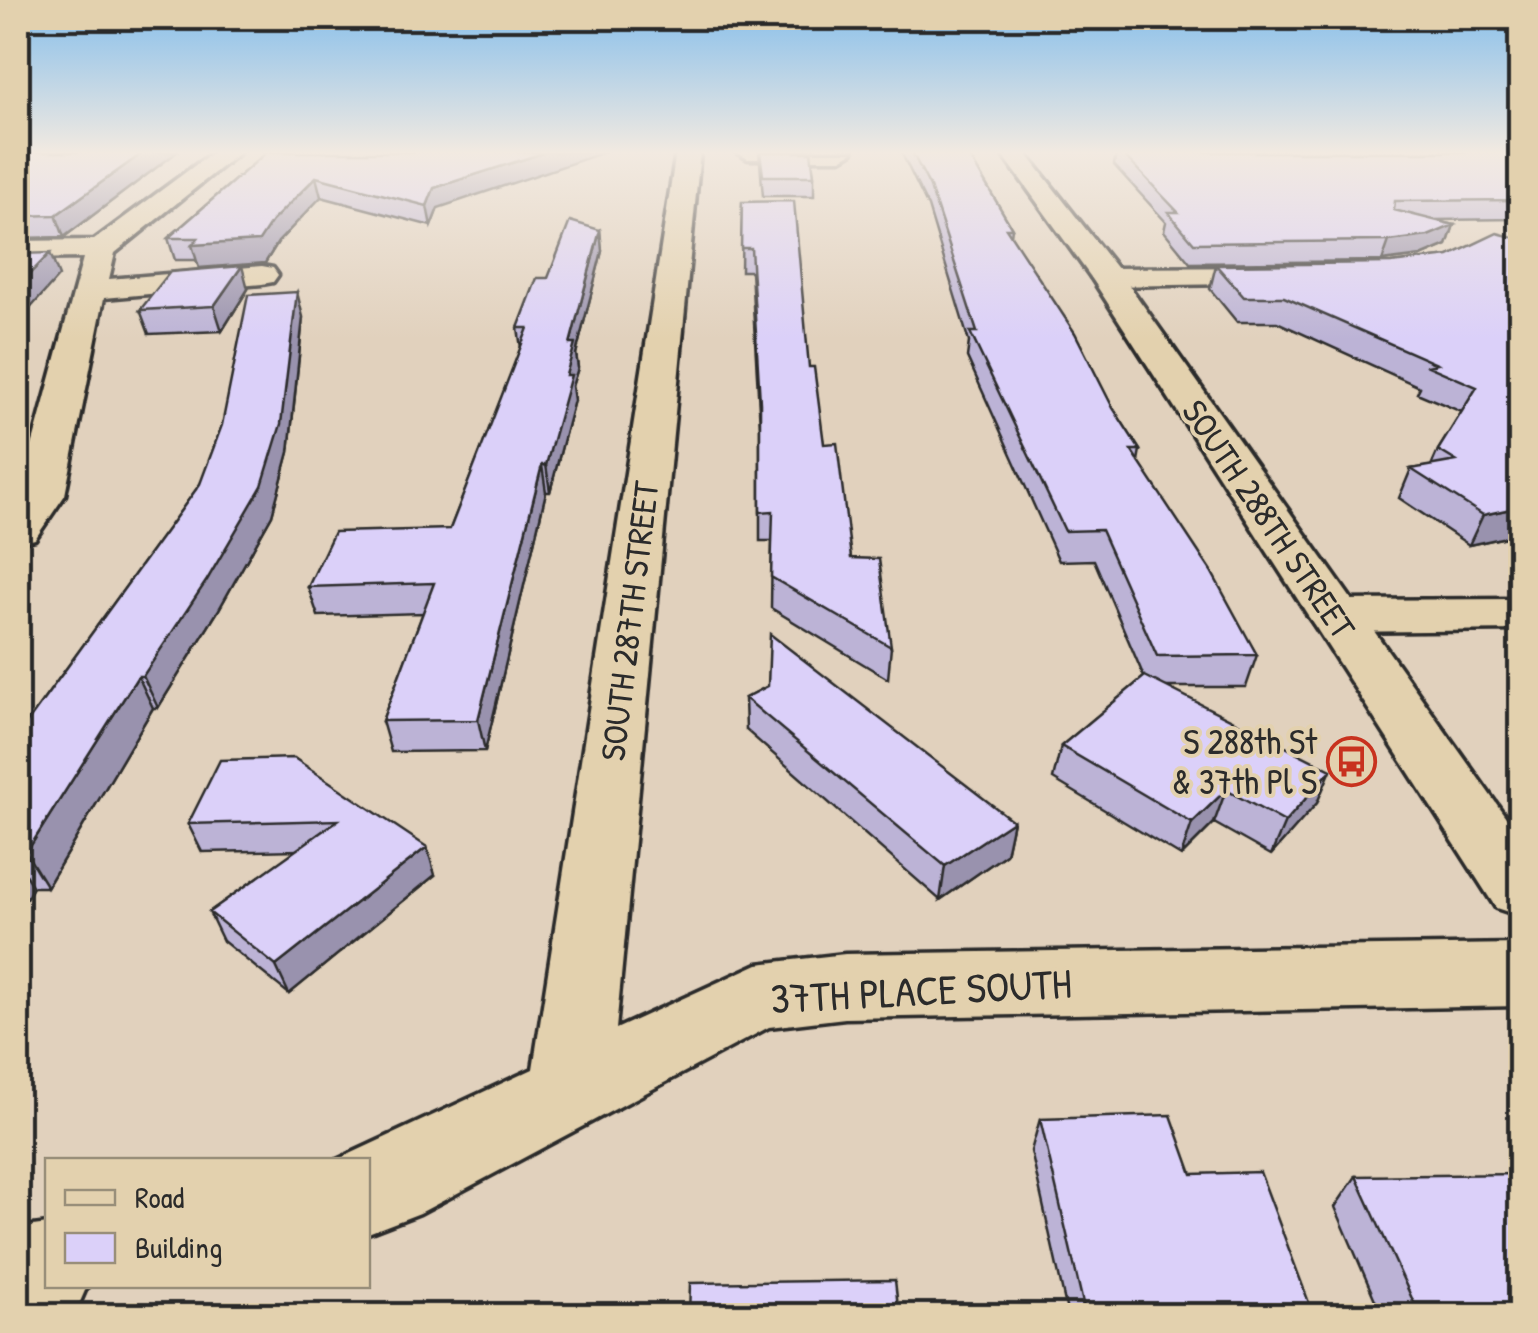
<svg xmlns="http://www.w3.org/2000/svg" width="1538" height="1333" viewBox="0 0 1538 1333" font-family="'Patrick Hand',sans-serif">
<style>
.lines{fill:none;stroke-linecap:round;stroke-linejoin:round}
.minor-casing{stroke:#2b2b2b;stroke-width:7}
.major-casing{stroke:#2b2b2b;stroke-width:7}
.minor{fill:#e3d1ae;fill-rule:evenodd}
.major{fill:#e3d1ae;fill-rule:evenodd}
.wall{fill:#bcb3d6;stroke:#2b2b2b;stroke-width:2.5}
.shaded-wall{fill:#9992ae;stroke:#2b2b2b;stroke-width:2.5}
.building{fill:#dbd0f9;stroke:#2b2b2b;stroke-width:2.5}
.labels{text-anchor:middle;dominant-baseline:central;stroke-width:8;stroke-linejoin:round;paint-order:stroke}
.street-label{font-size:35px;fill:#2b2b2b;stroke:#e3d1ae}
.poi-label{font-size:35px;fill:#2b2b2b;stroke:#e3d1ae;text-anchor:end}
.near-street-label{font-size:42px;fill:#2b2b2b;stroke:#e3d1ae}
</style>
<rect width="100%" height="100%" fill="#e1d1bd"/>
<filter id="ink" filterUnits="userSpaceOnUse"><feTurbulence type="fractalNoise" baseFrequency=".01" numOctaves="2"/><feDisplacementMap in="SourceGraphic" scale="20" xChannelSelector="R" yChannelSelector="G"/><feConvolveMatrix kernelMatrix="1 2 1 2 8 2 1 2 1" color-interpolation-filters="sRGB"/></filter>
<g filter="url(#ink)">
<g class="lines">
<defs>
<path id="minor" d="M 213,152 L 240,152 L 115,253 L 109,279 L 262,266 L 273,268 L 278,275 L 273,282 L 262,284 L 104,298 L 65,495 L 35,539 L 18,543 L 18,498 L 83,258 L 18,259 L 18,241 L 94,240 Z
M 676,152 L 700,152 L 616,1029 L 758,964 L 845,954 L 1520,944 L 1520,1006 L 845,1018 L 769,1027 L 420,1213 L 368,1233 L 368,1160 L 337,1160 L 533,1069 Z
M 736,152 L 853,152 L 841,159 L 748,159 Z
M 1289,267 L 1300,269 L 1305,276 L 1300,283 L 1107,286 L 1096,284 L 1091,277 L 1096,270 L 1107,268 Z
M 1334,600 L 1520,599 L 1520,630 L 1334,632 L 1316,627 L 1308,616 L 1316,605 Z
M 48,1224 L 48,1286 L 87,1286 L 80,1302 L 48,1316 L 18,1316 L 18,1228 Z"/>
<path id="major" d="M 1001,152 L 1025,152 L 1118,270 L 1520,837 L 1520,916 L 1496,908 L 1093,280 Z"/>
</defs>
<use href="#minor" class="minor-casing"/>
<use href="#major" class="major-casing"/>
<use href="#minor" class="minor"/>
<use href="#major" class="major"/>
</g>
<path class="wall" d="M 18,152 L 177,152 L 64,237 L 18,238 Z
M 267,152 L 438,208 L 431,226 L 321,197 L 278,242 L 265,263 L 199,268 L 196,260 L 175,260 L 168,238 Z
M 759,152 L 811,152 L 814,176 L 814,196 L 763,196 Z
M 901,152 L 967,152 L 1012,228 L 1011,236 L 1113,408 L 1140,450 L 1138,461 L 1257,655 L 1246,687 L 1167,687 L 1317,803 L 1271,855 L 1214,823 L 1181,856 L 1053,779 L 1061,746 L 1144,677 L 1094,560 L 1059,561 L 967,357 L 969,342 L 928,207 Z
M 1116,152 L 1520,152 L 1520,219 L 1432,220 L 1454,225 L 1447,245 L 1421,256 L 1382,261 L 1190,263 L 1164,231 L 1166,222 L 1114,165 Z
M 742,202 L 809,367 L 824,444 L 851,558 L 891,647 L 888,679 L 771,608 L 772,541 L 760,541 L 760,427 L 751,271 L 741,271 Z
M 600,230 L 602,251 L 576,354 L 578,368 L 572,386 L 574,400 L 550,492 L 546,492 L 485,751 L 391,752 L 382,721 L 423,613 L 318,616 L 308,587 L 450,529 L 521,348 L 518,328 L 548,278 Z
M 1449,256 L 1520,534 L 1469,545 L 1399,498 L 1411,469 L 1431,466 L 1438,450 L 1462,412 L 1417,393 L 1420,387 L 1277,322 L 1237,322 L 1210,289 L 1216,265 L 1391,263 Z
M 248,289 L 222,331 L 149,334 L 140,310 Z
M 303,317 L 289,452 L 272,515 L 218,611 L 158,708 L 153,708 L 47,887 L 33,887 L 18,913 L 18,735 L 200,484 Z
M 768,686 L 1013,821 L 1006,854 L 940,900 L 746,730 L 745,698 Z
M 294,758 L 435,875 L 289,994 L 223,941 L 209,912 L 297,850 L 202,852 L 188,824 Z
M 1040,1119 L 1192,1174 L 1314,1316 L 1068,1316 L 1031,1151 Z
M 1356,1176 L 1520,1316 L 1382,1316 L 1335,1207 Z"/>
<path class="shaded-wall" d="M 144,152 L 177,152 L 64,237 L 56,215 Z
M 546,152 L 605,152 L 438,208 L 431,226 L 427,206 L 434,188 Z
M 316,177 L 321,197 L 278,242 L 265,263 L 199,268 L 192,245 L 272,221 Z
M 1454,225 L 1447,245 L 1421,256 L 1382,261 L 1389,241 Z
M 600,230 L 602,251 L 576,354 L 578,368 L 572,386 L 574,400 L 550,492 L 546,465 L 566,375 L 570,344 Z
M 20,240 L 29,263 L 18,272 L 18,242 Z
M 50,253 L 59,276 L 18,322 L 18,286 Z
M 242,266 L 248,289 L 222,331 L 214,306 Z
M 297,292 L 303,317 L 289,452 L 272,515 L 218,611 L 158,708 L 143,676 Z
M 542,465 L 546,492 L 485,751 L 478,720 Z
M 1520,507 L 1520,534 L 1469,545 L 1483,515 Z
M 138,676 L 153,708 L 47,887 L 26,853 Z
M 1331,770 L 1317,803 L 1271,855 L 1285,822 Z
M 1226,790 L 1214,823 L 1181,856 L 1192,823 Z
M 1013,821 L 1006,854 L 940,900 L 945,866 Z
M 427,847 L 435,875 L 289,994 L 276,966 Z
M 18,863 L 33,887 L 18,913 Z"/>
<path class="building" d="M 18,152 L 144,152 L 56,215 L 18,216 Z
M 267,152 L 546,152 L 434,188 L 427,206 L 316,177 L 272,221 L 259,241 L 192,245 L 198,238 L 168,238 Z
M 760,152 L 811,152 L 814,176 L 763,176 Z
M 912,152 L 967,152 L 1012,228 L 1006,228 L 1075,333 L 1113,408 L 1140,450 L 1131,450 L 1211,571 L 1257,655 L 1157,656 L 1101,530 L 1065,531 L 970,332 L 977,332 L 930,187 Z
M 1121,152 L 1520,152 L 1520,200 L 1395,201 L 1394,210 L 1454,225 L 1428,236 L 1389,241 L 1194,243 L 1168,212 L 1178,212 Z
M 794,201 L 809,367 L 814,367 L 824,444 L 837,443 L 851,558 L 879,559 L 891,647 L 771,577 L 773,511 L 760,512 L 760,403 L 751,248 L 741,248 L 742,202 Z
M 570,221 L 600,230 L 570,344 L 575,344 L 566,375 L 571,375 L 546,465 L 542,465 L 478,720 L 382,721 L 434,583 L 308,587 L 334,532 L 450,529 L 528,328 L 518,328 L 537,278 L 548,278 Z
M 1497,233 L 1520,239 L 1520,507 L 1483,515 L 1411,469 L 1456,461 L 1438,450 L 1477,387 L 1428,366 L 1437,364 L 1284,297 L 1244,297 L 1216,265 L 1391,263 L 1449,256 Z
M 50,253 L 18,286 L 18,254 Z
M 242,266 L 214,306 L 140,310 L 170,272 Z
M 297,292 L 281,424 L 262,486 L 207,580 L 143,676 L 138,676 L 26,853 L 18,853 L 18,735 L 200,484 L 222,425 L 248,295 Z
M 770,634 L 1013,821 L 945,866 L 745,698 L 768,686 Z
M 1145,676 L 1331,770 L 1285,822 L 1226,790 L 1192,823 L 1061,746 Z
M 294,758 L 427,847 L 276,966 L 209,912 L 338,820 L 188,824 L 220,760 Z
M 1171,1115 L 1192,1174 L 1260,1172 L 1314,1316 L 1238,1316 L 1236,1311 L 1086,1316 L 1040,1119 Z
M 1520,1174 L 1520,1316 L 1420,1316 L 1356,1176 Z
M 895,1280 L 899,1316 L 689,1316 L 690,1283 Z"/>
</g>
<linearGradient id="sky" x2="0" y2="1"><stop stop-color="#85beeb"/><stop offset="0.45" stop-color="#f2eae1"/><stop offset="1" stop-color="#f2eae1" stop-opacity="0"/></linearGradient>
<rect width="1538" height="339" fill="url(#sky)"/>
<defs>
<symbol id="bus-ring" viewBox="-11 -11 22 22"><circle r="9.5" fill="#e3d1ae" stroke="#c8321e" stroke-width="1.5"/><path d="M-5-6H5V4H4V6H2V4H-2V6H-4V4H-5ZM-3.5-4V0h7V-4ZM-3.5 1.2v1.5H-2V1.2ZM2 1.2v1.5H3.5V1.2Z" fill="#c8321e"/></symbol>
</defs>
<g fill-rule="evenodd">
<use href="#bus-ring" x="1324" y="734" width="55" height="55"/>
</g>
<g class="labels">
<g class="street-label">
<text transform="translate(1269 519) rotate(56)">SOUTH 288TH STREET</text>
<text transform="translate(629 621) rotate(-83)">SOUTH 287TH STREET</text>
</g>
<g class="poi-label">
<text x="1317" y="741">S 288th St<tspan x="1317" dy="40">&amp; 37th Pl S</tspan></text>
</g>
<g class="near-street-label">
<text transform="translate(921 990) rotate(-3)">37TH PLACE SOUTH</text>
</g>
</g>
<rect width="1538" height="1333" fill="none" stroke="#e3d1ae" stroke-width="60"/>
<rect x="30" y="30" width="1478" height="1273" fill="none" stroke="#2b2b2b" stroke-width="4" filter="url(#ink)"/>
<rect x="45" y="1158" width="325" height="130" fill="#e3d1ae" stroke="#998f7a" stroke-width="2.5"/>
<rect x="65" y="1190" width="50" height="15" fill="#e3d1ae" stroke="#998f7a" stroke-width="2.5"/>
<text x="135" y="1208" font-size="30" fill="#2b2b2b">Road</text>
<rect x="65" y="1233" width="50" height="30" fill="#dbd0f9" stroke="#998f7a" stroke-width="2.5"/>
<text x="135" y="1258" font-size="30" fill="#2b2b2b">Building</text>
</svg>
